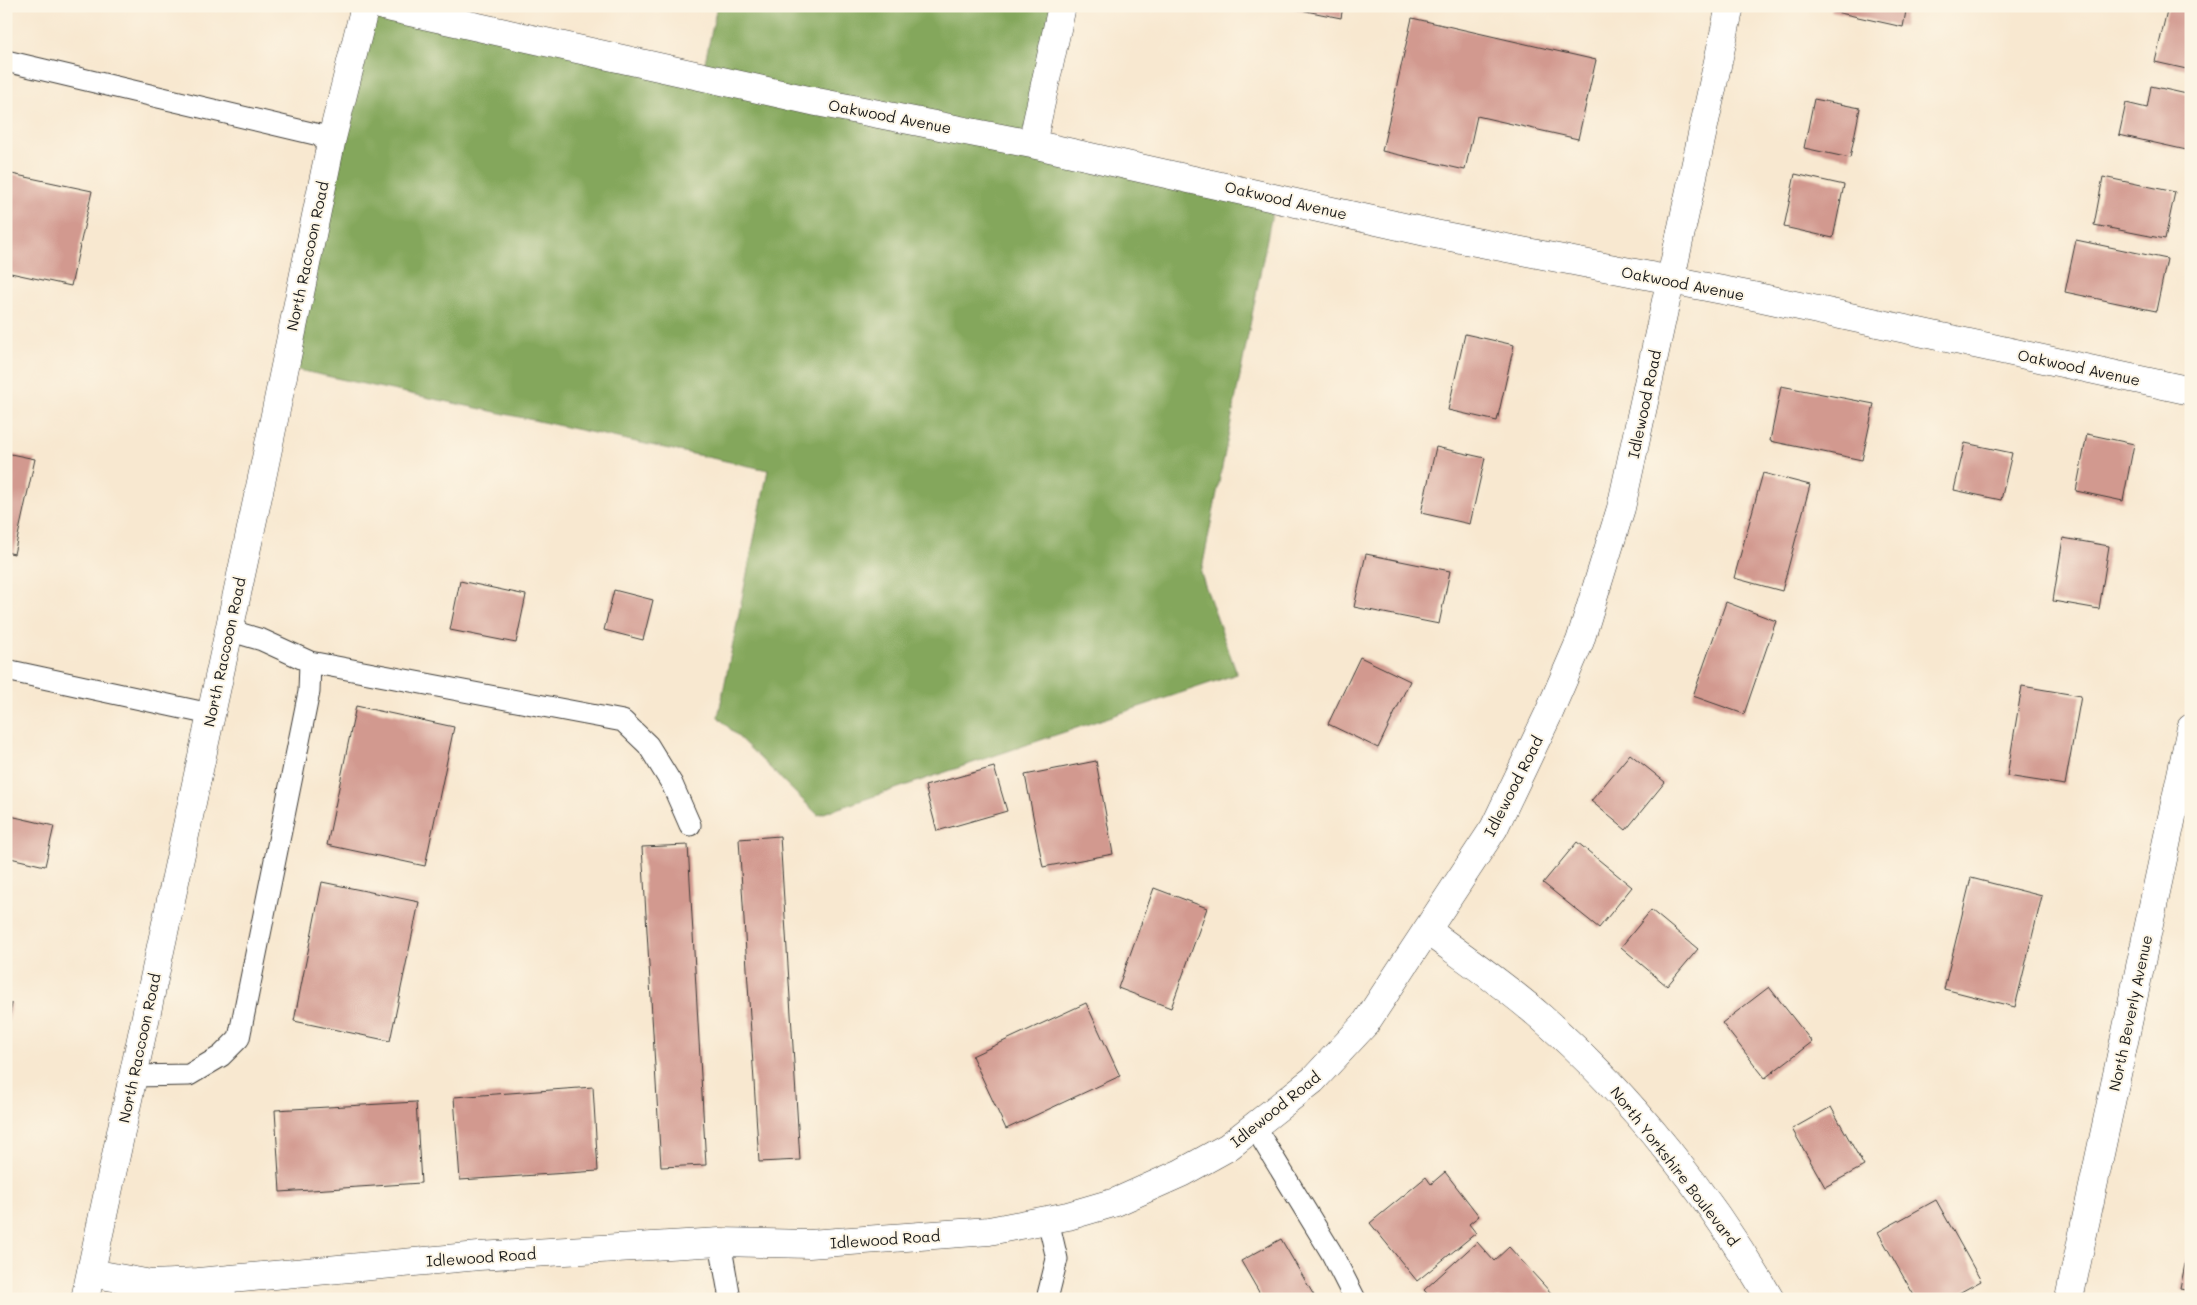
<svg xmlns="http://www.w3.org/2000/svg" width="2197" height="1305" viewBox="0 0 2197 1305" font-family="Mali,sans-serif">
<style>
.forest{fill:#84a75c;stroke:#50623c}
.building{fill:#d2998f}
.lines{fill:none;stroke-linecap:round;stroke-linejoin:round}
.service-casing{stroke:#3d3b37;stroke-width:23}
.minor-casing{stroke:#3d3b37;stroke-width:29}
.tertiary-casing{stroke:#3d3b37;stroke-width:29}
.service{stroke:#fff;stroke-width:21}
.minor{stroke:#fff;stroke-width:28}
.tertiary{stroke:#fff;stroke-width:28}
.labels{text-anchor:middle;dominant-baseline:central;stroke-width:4;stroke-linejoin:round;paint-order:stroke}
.street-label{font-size:15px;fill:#1c1c1c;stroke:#fcf5e5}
</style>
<rect width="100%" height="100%" fill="#fcf5e5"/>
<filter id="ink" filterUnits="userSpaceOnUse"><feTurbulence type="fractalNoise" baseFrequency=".02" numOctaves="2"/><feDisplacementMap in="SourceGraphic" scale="10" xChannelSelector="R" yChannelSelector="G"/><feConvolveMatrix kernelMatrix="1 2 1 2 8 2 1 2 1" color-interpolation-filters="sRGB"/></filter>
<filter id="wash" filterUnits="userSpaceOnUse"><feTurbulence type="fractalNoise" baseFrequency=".0096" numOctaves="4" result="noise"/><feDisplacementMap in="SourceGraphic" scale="20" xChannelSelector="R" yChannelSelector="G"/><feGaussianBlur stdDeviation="1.12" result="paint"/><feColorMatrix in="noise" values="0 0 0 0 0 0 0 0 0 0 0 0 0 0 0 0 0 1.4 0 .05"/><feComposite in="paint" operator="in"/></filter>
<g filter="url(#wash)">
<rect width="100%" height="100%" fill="#f8e8d0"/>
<path class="forest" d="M 365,6 L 702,76 L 717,6 L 1062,6 L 1033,144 L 1275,198 L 1201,574 L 1237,674 L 818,815 L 718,717 L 768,470 L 284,367 Z"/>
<g id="blocks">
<path class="building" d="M 1281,6 L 1343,6 L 1341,18 Z
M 1833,6 L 1907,6 L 1903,27 L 1831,11 Z
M 2168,6 L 2191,6 L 2191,70 L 2155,62 Z
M 1412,18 L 1596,60 L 1578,139 L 1477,116 L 1465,170 L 1382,151 Z
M 2151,86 L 2191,95 L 2191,151 L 2119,135 L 2126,103 L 2147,108 Z
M 1814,99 L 1860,108 L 1850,158 L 1804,148 Z
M 7,173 L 92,191 L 71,286 L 6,272 Z
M 1795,174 L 1844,185 L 1833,238 L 1784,227 Z
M 2103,177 L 2175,192 L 2165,239 L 2094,225 Z
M 2076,240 L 2167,259 L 2156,311 L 2065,292 Z
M 1465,334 L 1514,345 L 1497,421 L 1448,410 Z
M 1781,386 L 1874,404 L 1862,460 L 1770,441 Z
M 2087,434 L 2134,444 L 2123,501 L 2076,491 Z
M 1965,443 L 2012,453 L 2001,500 L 1954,490 Z
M 1436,447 L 1485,458 L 1470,524 L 1421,513 Z
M 6,453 L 35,459 L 14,554 L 6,552 Z
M 1763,473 L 1810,485 L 1782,591 L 1734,578 Z
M 2063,538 L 2109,546 L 2099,609 L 2053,601 Z
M 1366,554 L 1450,571 L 1439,624 L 1354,607 Z
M 460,581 L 526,595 L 516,643 L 450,630 Z
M 614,590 L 653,600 L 643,640 L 604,630 Z
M 1726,602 L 1776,621 L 1744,714 L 1693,696 Z
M 1360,657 L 1410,681 L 1378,748 L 1328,724 Z
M 2022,686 L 2081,696 L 2065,785 L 2007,776 Z
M 356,706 L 454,727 L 425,866 L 327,845 Z
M 1630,754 L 1665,782 L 1626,830 L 1591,801 Z
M 1096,761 L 1113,854 L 1043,867 L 1025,775 Z
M 994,767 L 1007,811 L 937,831 L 925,786 Z
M 6,815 L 54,826 L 45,866 L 6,857 Z
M 780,836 L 800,1160 L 759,1162 L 739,839 Z
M 1577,842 L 1632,887 L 1599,928 L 1543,883 Z
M 688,845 L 706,1165 L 661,1167 L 642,847 Z
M 1971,878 L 2042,896 L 2015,1007 L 1944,989 Z
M 322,882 L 419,902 L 390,1041 L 294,1021 Z
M 1154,888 L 1207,908 L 1171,1008 L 1118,988 Z
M 1651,910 L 1698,949 L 1667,986 L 1621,947 Z
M 1769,987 L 1812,1042 L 1765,1078 L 1722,1023 Z
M 6,1003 L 12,1004 L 7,1028 L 6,1028 Z
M 1086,1003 L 1120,1076 L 1006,1129 L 972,1056 Z
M 593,1087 L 598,1171 L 460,1180 L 454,1097 Z
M 416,1102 L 421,1183 L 280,1192 L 275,1110 Z
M 1831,1107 L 1864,1166 L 1825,1187 L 1792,1129 Z
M 1445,1172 L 1479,1216 L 1469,1224 L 1476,1233 L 1417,1281 L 1370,1223 L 1426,1177 L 1431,1184 Z
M 1936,1200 L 1981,1281 L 1948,1299 L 1916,1299 L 1878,1232 Z
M 1281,1239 L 1316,1299 L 1263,1299 L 1241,1261 Z
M 2190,1240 L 2191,1240 L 2191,1291 L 2180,1289 Z
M 1477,1242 L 1494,1261 L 1509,1247 L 1552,1294 L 1547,1299 L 1432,1299 L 1424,1290 Z"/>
</g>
</g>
<g filter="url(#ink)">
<use href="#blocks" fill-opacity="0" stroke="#3d3b37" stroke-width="1"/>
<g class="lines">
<defs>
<path id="service" d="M 6,61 L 332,138
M 310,662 L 623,721 L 648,745 L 672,784 L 690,825
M 6,670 L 210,714
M 133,1076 L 189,1075 L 221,1056 L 239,1038 L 309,692 L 310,662 L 262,640 L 228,630
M 1254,1126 L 1331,1252 L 1355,1299
M 720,1242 L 730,1299
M 223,1280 L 226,1299
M 1047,1299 L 1057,1259 L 1048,1220"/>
<path id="minor" d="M 383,6 L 817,102 L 1032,144 L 1435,234 L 1753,296 L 2191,391
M 1032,144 L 1062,6
M 1428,931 C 1466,959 1506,986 1542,1018 C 1632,1097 1710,1196 1770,1299
M 91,1273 L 151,1284 L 198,1282 L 479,1256 L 720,1242 L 809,1244 L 989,1231 L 1068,1216 L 1116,1202 L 1181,1173 L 1228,1147 L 1313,1080 L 1365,1024 L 1494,828 L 1548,715 L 1580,641 L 1621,508 L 1730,6
M 2069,1299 L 2191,728"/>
<path id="tertiary" d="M 85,1299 L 263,473 L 332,138 L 365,6"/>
</defs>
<use href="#service" class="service-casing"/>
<use href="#minor" class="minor-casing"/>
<use href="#tertiary" class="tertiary-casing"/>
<use href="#service" class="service"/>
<use href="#minor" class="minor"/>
<use href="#tertiary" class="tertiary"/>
</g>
</g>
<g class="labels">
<g class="street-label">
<text transform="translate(890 116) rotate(11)">Oakwood Avenue</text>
<text transform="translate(1286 200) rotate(13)">Oakwood Avenue</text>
<text transform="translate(307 256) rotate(-78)">North Raccoon Road</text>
<text transform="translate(1683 283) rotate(11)">Oakwood Avenue</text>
<text transform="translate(2079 367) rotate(12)">Oakwood Avenue</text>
<text transform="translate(1644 404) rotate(-78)">Idlewood Road</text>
<text transform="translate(224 652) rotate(-78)">North Raccoon Road</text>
<text transform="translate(1513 786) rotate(-63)">Idlewood Road</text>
<text transform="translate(2130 1013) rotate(-78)">North Beverly Avenue</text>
<text transform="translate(139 1048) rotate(-78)">North Raccoon Road</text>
<text transform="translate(1275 1109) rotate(-39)">Idlewood Road</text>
<text transform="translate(1675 1166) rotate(52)">North Yorkshire Boulevard</text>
<text transform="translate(885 1239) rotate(-4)">Idlewood Road</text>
<text transform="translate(481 1257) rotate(-4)">Idlewood Road</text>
</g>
</g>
<rect width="2197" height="1305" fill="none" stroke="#fcf5e5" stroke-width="25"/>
</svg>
